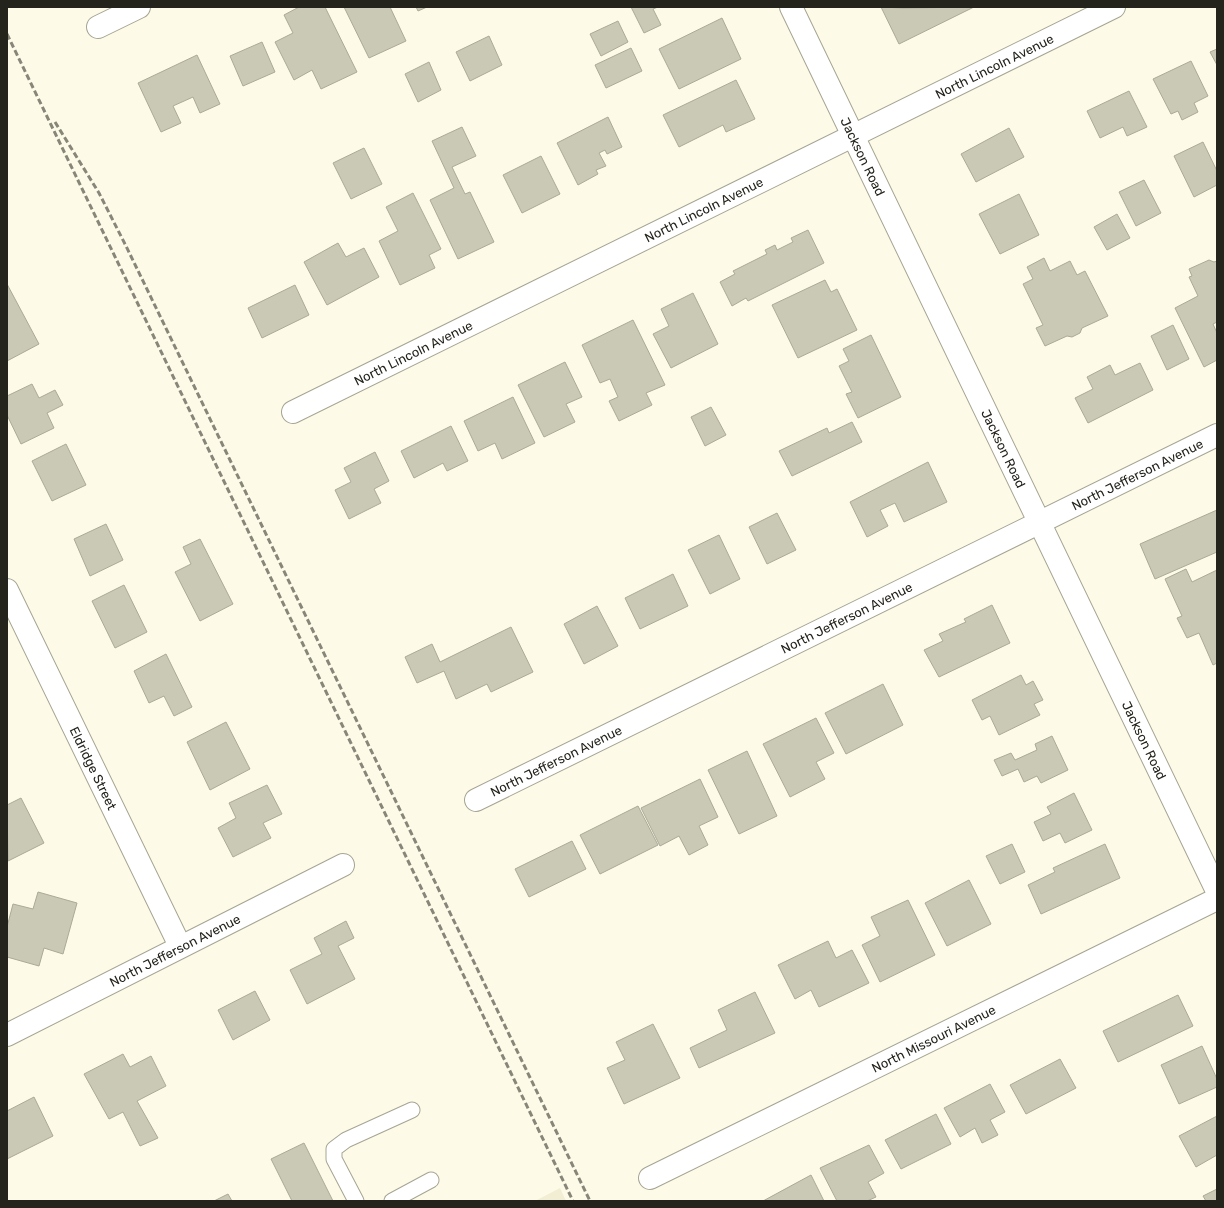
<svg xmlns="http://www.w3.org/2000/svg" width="1224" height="1208" viewBox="0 0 1224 1208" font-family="Rubik,sans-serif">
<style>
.built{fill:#f1eed4}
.building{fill:#cac9b6;stroke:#aba997}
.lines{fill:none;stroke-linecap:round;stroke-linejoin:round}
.lane-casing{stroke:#a6a493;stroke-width:17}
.street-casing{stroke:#a6a493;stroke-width:24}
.lane{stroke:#fff;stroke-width:15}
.street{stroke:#fff;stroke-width:22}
.rail{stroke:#878679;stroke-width:3;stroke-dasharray:6 3;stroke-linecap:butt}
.labels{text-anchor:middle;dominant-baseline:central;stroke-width:4;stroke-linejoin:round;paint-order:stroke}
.street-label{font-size:13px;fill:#24231c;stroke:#fff}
</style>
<rect width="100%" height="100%" fill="#fdfbe8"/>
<path class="built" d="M 560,1188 L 566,1201 L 535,1201 Z"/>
<path class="building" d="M 299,7 L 325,7 L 357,72 L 321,89 L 312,70 L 294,80 L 275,42 L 293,33 L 284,15 Z
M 344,7 L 390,7 L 406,41 L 369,58 Z
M 416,7 L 427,7 L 418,11 Z
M 631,7 L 658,7 L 653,9 L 661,25 L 644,33 Z
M 881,7 L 903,8 L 974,7 L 899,44 Z
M 722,18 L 741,59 L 679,89 L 659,49 Z
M 618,21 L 628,42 L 601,56 L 590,34 Z
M 489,36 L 502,65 L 470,81 L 456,52 Z
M 262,42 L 275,72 L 243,86 L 230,56 Z
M 631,48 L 642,71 L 606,88 L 595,65 Z
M 1217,49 L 1217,65 L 1210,52 Z
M 197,55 L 220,104 L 200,113 L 193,97 L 173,106 L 181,123 L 161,132 L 138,83 Z
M 1191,61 L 1208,96 L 1194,103 L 1198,112 L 1182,120 L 1178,111 L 1171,114 L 1153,79 Z
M 429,62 L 441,90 L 418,102 L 405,74 Z
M 736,80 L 755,119 L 726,132 L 723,125 L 679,147 L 663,115 Z
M 1129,91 L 1147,127 L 1127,136 L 1123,127 L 1100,138 L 1087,111 Z
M 608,117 L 622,147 L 607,154 L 605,150 L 599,153 L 606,166 L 596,170 L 598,174 L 578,185 L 557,143 Z
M 462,127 L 476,156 L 452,167 L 465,194 L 470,192 L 494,242 L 458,259 L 430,200 L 454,188 L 432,141 Z
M 1009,128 L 1024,157 L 976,182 L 961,154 Z
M 1203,142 L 1217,171 L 1217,185 L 1194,197 L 1174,156 Z
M 364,148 L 382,184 L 351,199 L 333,163 Z
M 541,156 L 560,194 L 522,213 L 503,175 Z
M 1144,180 L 1161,213 L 1136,226 L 1119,192 Z
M 413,193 L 441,249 L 429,255 L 435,268 L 400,285 L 379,241 L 398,231 L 386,207 Z
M 1019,194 L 1039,235 L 1000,254 L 979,214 Z
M 1117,214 L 1130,238 L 1107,250 L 1094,227 Z
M 808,230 L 824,263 L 748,301 L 746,298 L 732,306 L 720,282 L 735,274 L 733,271 L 767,254 L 765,250 L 775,245 L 777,250 L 793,242 L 791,238 Z
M 338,243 L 346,257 L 364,248 L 379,277 L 327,305 L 304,262 Z
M 1044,258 L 1050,271 L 1070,261 L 1077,275 L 1085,271 L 1108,316 L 1082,328 L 1080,333 L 1072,337 L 1067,336 L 1045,346 L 1036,328 L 1043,325 L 1023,284 L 1033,279 L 1027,267 Z
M 1209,260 L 1214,262 L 1217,261 L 1217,322 L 1213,324 L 1217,333 L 1217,360 L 1204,367 L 1175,308 L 1198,296 L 1189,277 L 1192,276 L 1189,269 Z
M 825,280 L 831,292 L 837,289 L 857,330 L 798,358 L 772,305 Z
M 7,284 L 39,344 L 7,361 Z
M 295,285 L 309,315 L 262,338 L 248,308 Z
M 693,293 L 718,344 L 671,368 L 653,334 L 669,326 L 661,309 Z
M 633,320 L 665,385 L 646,393 L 652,405 L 619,421 L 609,401 L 618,397 L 610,379 L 600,383 L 582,345 Z
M 1173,325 L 1189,359 L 1167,370 L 1151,336 Z
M 871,335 L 901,397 L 858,418 L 846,394 L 852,392 L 839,366 L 849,361 L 843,349 Z
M 565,362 L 582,397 L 566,404 L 575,422 L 544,437 L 518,385 Z
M 1140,363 L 1153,390 L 1088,423 L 1075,398 L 1093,389 L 1087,377 L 1110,365 L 1115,375 Z
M 32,384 L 39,398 L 55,390 L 63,405 L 47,413 L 54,428 L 21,444 L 7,415 L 7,396 Z
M 513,397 L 535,443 L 502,459 L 495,443 L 478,451 L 464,421 Z
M 711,407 L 726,435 L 705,446 L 691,417 Z
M 852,422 L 862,442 L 792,476 L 779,451 L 827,428 L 829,433 Z
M 451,426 L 468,461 L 447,471 L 443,463 L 414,478 L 401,451 Z
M 66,444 L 86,485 L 52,501 L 32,461 Z
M 375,452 L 389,481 L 374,489 L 381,503 L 349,519 L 335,490 L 351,482 L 344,468 Z
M 928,462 L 947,502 L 904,522 L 895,503 L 880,510 L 888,526 L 867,537 L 850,502 Z
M 1217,510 L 1217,552 L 1155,579 L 1140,544 Z
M 777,513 L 796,550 L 767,564 L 749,527 Z
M 106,524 L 123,560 L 90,576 L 74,539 Z
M 719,535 L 740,579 L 710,594 L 688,550 Z
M 200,539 L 233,604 L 200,621 L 175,572 L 191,564 L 183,547 Z
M 1186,569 L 1192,582 L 1217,570 L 1217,663 L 1213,665 L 1199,633 L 1187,638 L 1177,618 L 1182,616 L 1165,579 Z
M 673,574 L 688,606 L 640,629 L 625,598 Z
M 124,585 L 147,632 L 115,648 L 92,601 Z
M 992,605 L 1010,643 L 939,677 L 924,650 L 943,641 L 939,634 L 966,622 L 964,619 Z
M 597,606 L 618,646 L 584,664 L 564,624 Z
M 511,627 L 533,672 L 491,692 L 487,684 L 456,699 L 444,671 L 417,683 L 405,657 L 432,644 L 440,662 Z
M 166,654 L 192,707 L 174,716 L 164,696 L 149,703 L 134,671 Z
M 1021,675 L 1026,685 L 1033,681 L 1043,700 L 1034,704 L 1040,715 L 999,735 L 990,716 L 982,720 L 972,700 Z
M 883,684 L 903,725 L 846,754 L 825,713 Z
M 816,718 L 834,753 L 816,762 L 825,779 L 790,797 L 763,744 Z
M 226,722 L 250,769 L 210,790 L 187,742 Z
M 1052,736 L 1068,770 L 1041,783 L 1037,776 L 1024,782 L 1018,769 L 1002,776 L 994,760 L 1011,753 L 1015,760 L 1037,750 L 1035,744 Z
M 747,751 L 777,816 L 739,834 L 708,770 Z
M 700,779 L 718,817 L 699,826 L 708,845 L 689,855 L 679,836 L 660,846 L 641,808 Z
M 267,785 L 282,814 L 263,823 L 271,838 L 233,857 L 218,828 L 236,818 L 229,803 Z
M 1074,793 L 1092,830 L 1065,843 L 1060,833 L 1043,841 L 1034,822 L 1051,814 L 1047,807 Z
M 21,798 L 44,843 L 8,861 L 7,805 Z
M 638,806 L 658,845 L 600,874 L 580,835 Z
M 572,841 L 586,869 L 529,897 L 515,869 Z
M 1012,844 L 1025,872 L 1000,884 L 986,856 Z
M 1105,844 L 1120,878 L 1041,914 L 1028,885 L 1055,872 L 1053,868 Z
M 969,880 L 991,924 L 947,946 L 925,903 Z
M 38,892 L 77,903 L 63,954 L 44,948 L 39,966 L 7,957 L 7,927 L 13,904 L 33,909 Z
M 908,900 L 935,955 L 880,982 L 862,945 L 880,936 L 871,917 Z
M 346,921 L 354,938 L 338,946 L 355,979 L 307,1004 L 290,970 L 322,954 L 314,938 Z
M 828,941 L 836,958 L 852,950 L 869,983 L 819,1007 L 811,990 L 795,999 L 778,965 Z
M 255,991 L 270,1020 L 233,1040 L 218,1010 Z
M 755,992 L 775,1033 L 699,1068 L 690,1048 L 727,1030 L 718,1010 Z
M 1178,995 L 1193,1026 L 1118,1062 L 1103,1031 Z
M 653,1024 L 680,1078 L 624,1104 L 607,1068 L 625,1060 L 616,1042 Z
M 1202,1046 L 1217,1079 L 1217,1087 L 1179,1104 L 1161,1065 Z
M 123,1054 L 130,1067 L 151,1056 L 166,1086 L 137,1101 L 158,1138 L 140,1146 L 123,1112 L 109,1119 L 84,1074 Z
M 1060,1059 L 1076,1088 L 1026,1114 L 1010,1085 Z
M 990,1084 L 1005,1112 L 990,1120 L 998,1135 L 982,1143 L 975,1128 L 960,1137 L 944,1108 Z
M 34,1097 L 53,1136 L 7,1159 L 7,1111 Z
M 936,1114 L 951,1144 L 901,1169 L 885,1140 Z
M 1217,1116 L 1217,1155 L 1196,1167 L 1179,1136 Z
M 304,1143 L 333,1201 L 292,1201 L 271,1159 Z
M 869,1145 L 884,1173 L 868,1182 L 876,1197 L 867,1201 L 837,1201 L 820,1168 Z
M 811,1175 L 824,1201 L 763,1201 Z
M 1217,1189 L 1217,1201 L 1206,1201 L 1203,1196 Z
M 228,1194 L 232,1201 L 214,1201 Z"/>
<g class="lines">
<defs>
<path id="lane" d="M 356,1201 L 334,1159 L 334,1149 L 346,1140 L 412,1110
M 392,1201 L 431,1180"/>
<g id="street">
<path id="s1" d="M 791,7 L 1217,891"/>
<path d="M 98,27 L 139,7"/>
<path id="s2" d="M 293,412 L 1114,7"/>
<path id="s3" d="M 7,590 L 180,946"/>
<path id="s4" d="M 476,800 L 1217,435"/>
<path id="s5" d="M 7,1035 L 343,865"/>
<path id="s6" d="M 650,1178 L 1217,899"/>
</g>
</defs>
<use href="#lane" class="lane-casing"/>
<use href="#street" class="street-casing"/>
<use href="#lane" class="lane"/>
<use href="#street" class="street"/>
<path class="rail" d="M 7,34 L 573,1201
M 55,122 L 99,193 L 126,246 L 590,1201"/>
</g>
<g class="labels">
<g class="street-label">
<text stroke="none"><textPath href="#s2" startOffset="782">North Lincoln Avenue</textPath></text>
<text stroke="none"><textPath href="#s1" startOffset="166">Jackson Road</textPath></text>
<text stroke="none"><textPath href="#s2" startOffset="458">North Lincoln Avenue</textPath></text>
<text stroke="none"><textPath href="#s2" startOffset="134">North Lincoln Avenue</textPath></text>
<text stroke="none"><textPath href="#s1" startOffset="490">Jackson Road</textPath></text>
<text stroke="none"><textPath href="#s4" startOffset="737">North Jefferson Avenue</textPath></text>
<text stroke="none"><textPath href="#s4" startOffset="413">North Jefferson Avenue</textPath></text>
<text stroke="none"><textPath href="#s1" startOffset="814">Jackson Road</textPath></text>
<text stroke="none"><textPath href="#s4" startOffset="89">North Jefferson Avenue</textPath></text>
<text stroke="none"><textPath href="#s3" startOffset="198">Eldridge Street</textPath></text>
<text stroke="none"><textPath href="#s5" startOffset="188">North Jefferson Avenue</textPath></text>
<text stroke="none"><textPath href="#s6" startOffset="316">North Missouri Avenue</textPath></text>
</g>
</g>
<rect width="1224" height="1208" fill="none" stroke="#24231c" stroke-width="16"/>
</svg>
